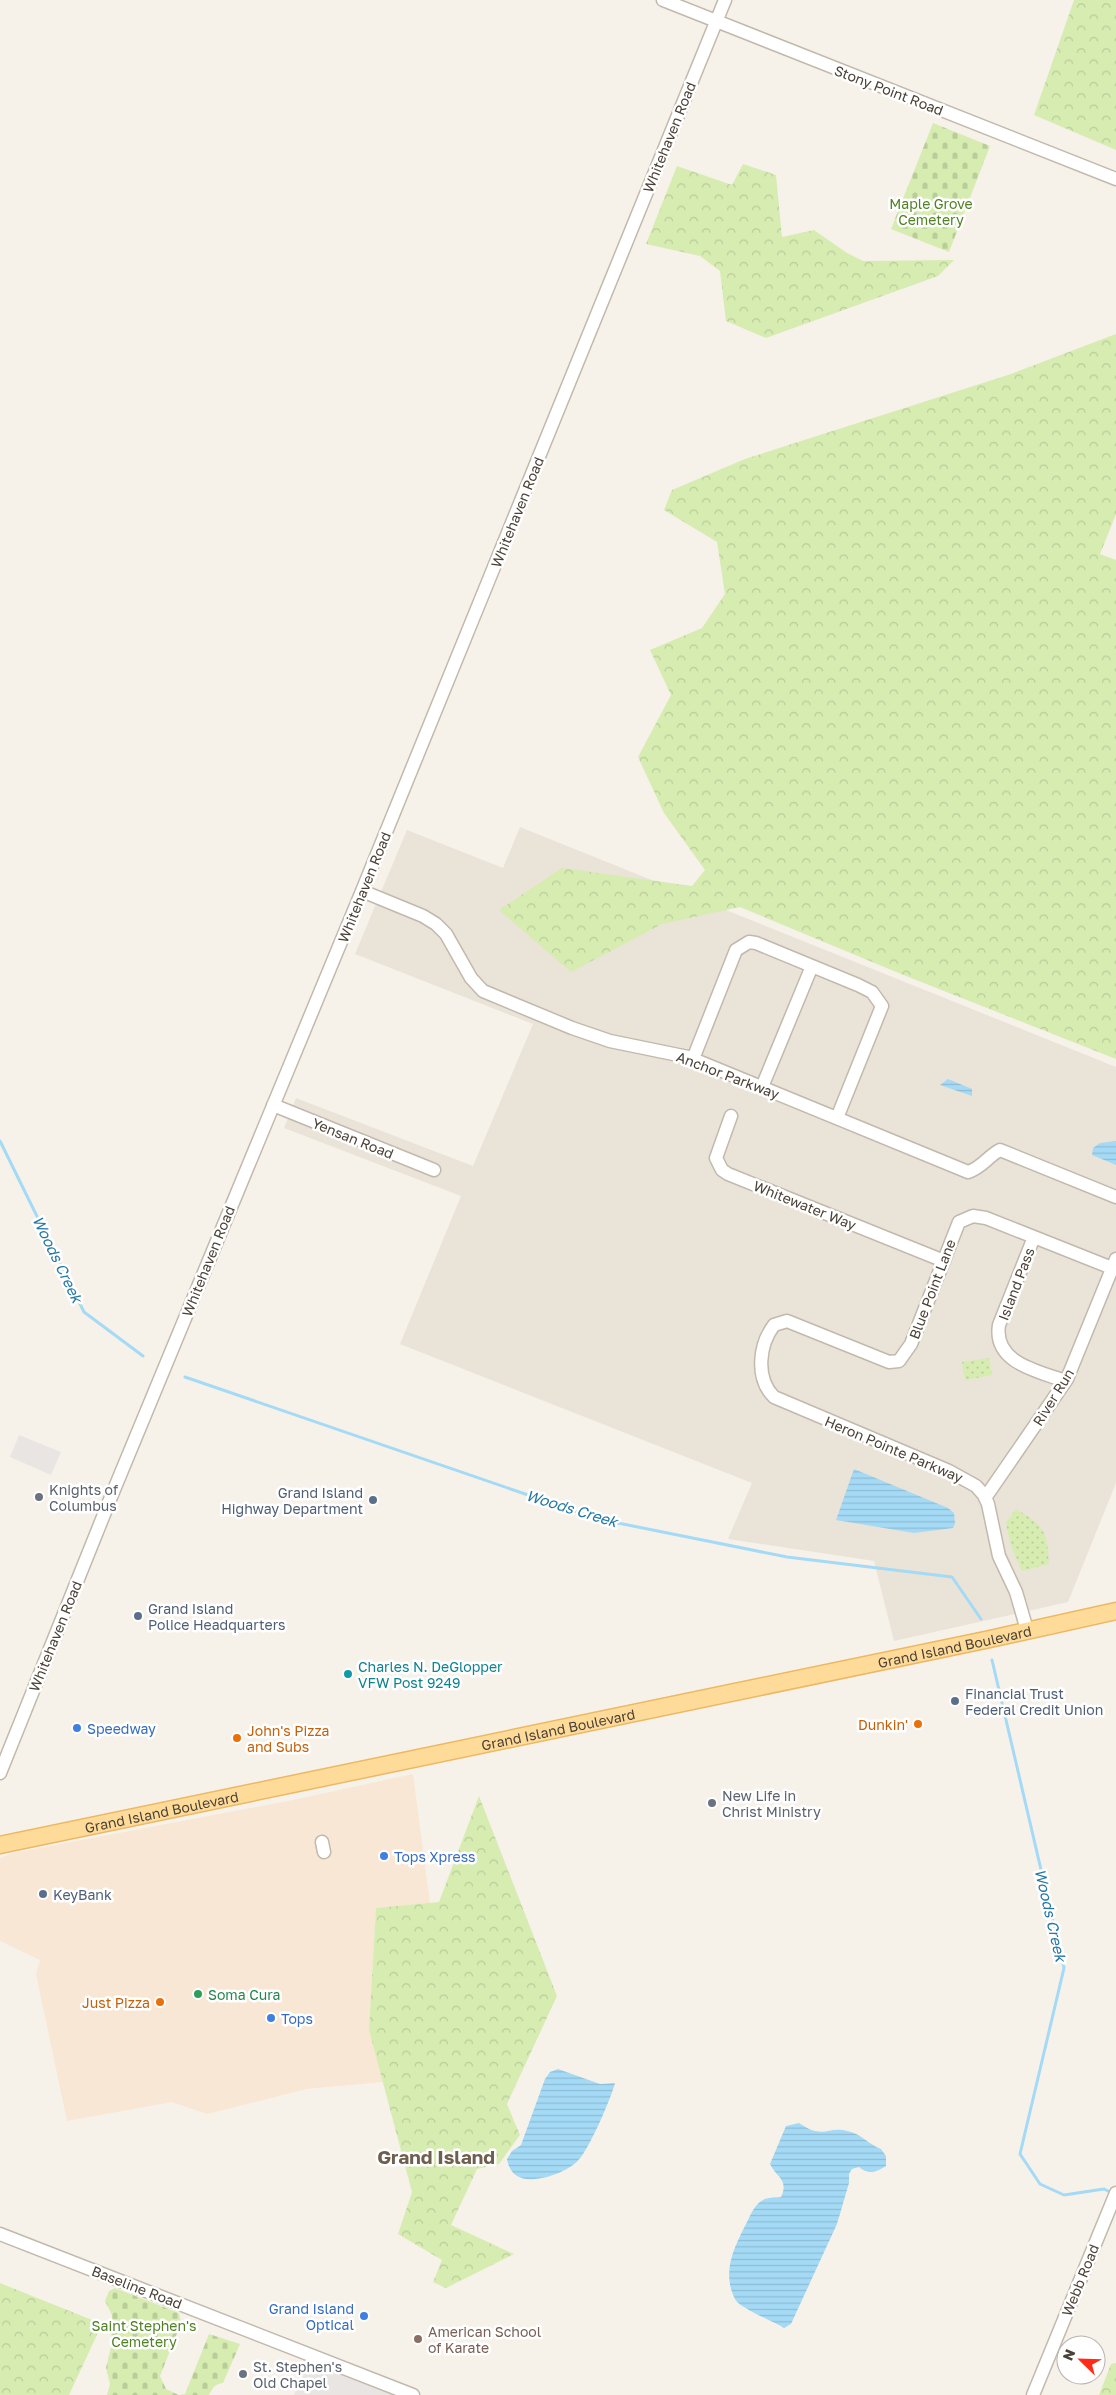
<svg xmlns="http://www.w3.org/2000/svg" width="1116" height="2395" viewBox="0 0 1116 2395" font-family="'Golos Text',sans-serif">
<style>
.residential{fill:#eae3d8}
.commercial{fill:#f8e7d5}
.green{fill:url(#green-dots)}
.forest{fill:url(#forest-crowns)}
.cemetery{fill:url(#cemetery-stones)}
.parking{fill:#e8e5e2}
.water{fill:url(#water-rules)}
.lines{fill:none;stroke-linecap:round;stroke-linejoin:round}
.stream{stroke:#a4daf5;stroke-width:3}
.minor-casing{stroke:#c2b9ac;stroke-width:15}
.major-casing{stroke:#ecb863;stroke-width:19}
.minor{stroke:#fff;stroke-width:12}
.major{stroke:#ffdb9a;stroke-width:16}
.worship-dot{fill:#6b7280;stroke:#fff;stroke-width:2}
.service-dot{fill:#5c6f8a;stroke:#fff;stroke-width:2}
.culture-dot{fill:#0f9aa8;stroke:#fff;stroke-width:2}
.food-dot{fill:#e8710a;stroke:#fff;stroke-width:2}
.shop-dot{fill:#3f7fe0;stroke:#fff;stroke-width:2}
.leisure-dot{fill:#2e9e5b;stroke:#fff;stroke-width:2}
.education-dot{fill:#8d6e63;stroke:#fff;stroke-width:2}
.labels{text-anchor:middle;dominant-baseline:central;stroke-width:5;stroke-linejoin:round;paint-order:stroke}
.street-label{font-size:14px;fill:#4b4237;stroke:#fff}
.park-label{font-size:14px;fill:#508225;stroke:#fff}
.worship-label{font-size:14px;fill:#5b616d;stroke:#fff;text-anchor:start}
.service-label{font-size:14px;fill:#4e5e75;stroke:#fff;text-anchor:start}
.culture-label{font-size:14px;fill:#0d838f;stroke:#fff;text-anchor:start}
.food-label{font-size:14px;fill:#c56008;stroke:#fff;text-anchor:end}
.shop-label{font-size:14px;fill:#366cbe;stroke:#fff;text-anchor:start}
.leisure-label{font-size:14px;fill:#27864d;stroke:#fff;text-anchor:start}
.education-label{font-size:14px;fill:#785e54;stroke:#fff;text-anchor:start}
.water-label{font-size:15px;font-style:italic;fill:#2579a6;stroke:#fff}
.district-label{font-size:19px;font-weight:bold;fill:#6f5f4e;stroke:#fff}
</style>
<defs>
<pattern id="green-dots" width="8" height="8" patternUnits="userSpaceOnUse" patternTransform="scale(1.25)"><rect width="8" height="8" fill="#d6ecb1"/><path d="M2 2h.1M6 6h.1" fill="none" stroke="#b9cc99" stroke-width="1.8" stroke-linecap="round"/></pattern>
<pattern id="forest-crowns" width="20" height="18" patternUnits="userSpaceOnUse" patternTransform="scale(1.25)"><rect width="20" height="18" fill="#d6ecb1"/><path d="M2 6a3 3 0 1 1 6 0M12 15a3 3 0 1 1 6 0" fill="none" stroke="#b9cc99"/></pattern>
<pattern id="cemetery-stones" width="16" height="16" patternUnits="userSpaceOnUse" patternTransform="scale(1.25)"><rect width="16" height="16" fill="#d6ecb1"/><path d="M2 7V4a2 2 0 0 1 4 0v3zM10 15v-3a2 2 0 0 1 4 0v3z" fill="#b9cc99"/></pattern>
<pattern id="water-rules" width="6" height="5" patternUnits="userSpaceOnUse" patternTransform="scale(1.25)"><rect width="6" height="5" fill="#a4daf5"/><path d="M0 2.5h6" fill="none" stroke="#8fbcd3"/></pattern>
</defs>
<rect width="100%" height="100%" fill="#f6f2ea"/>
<path class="residential" d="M 520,827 L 1116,1067 L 1116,1483 L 1068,1602 L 894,1641 L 874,1561 L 728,1539 L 752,1483 L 400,1344 L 461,1196 L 284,1128 L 296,1098 L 473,1166 L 533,1024 L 355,954 L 407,830 L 503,868 Z"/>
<path class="commercial" d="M 413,1774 L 430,1903 L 376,1908 L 369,2030 L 383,2082 L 306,2089 L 207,2114 L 172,2102 L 67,2121 L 36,1974 L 40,1960 L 0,1941 L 0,1858 L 13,1853 L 288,1801 Z"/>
<path class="green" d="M 989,1358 L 992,1375 L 965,1380 L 962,1362 Z
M 1016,1509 C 1045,1526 1047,1532 1049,1564 L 1022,1571 L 1011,1546 L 1006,1523 Z"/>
<path class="forest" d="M 1074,0 L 1116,0 L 1116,150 L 1034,115 Z
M 743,164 L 776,175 L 782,237 L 814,230 L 847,253 L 863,261 L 954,260 L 938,276 L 766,338 L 726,321 L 720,271 L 700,256 L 646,244 L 677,166 L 732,185 Z
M 1116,334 L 1116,514 L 1100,554 L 1116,560 L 1116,1059 L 901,974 L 740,907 L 662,924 L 571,972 L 499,910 L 562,868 L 692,886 L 705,870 L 664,813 L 638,757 L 671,695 L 650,650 L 702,628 L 725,594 L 717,542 L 664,510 L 672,490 L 745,459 L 1011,374 Z
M 479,1796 L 557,1996 L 507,2104 L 520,2135 L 499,2164 L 477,2169 L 451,2225 L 514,2254 L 446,2288 L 433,2282 L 442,2260 L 398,2234 L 412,2192 L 369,2030 L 376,1908 L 439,1902 Z
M 0,2283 L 102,2324 L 69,2395 L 0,2395 Z
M 1116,2363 L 1116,2395 L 1099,2395 L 1111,2364 Z"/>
<path class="cemetery" d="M 933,123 L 990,146 L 949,252 L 891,229 Z
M 115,2288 L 179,2313 L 181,2323 L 160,2376 L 166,2389 L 179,2395 L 107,2395 L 110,2384 L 106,2368 L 111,2347 L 112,2315 L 105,2301 L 109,2291 Z
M 209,2334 L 240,2344 L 223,2383 C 215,2384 213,2387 209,2395 L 180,2395 L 185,2394 Z"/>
<path class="parking" d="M 19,1435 L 61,1452 L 51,1475 L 10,1457 Z
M 309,2360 L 397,2395 L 294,2395 Z"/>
<path class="water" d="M 948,1079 L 972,1089 L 972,1096 L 940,1085 Z
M 1116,1141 L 1116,1165 L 1092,1155 L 1093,1148 L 1100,1143 Z
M 854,1469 L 948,1508 L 954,1513 L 955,1523 L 953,1528 L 914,1533 L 836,1520 Z
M 558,2069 L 600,2084 L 615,2083 C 610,2101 592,2142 581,2157 C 571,2171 543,2181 526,2179 C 514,2177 509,2170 507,2159 L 512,2151 L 521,2145 L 545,2079 L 550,2072 Z
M 799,2123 C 825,2141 827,2124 851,2132 C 862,2135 870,2145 881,2149 L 886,2156 L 886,2166 C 877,2172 868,2175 859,2167 L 852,2169 L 849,2174 L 849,2183 L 837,2224 L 791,2324 L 784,2328 C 773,2321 739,2308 735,2299 C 721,2271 735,2246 747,2222 C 751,2214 755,2204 763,2200 C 767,2197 776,2198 781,2197 C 789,2180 777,2178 770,2164 L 786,2126 Z"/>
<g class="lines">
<path class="stream" d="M 0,1141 L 84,1312 L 143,1356
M 185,1377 L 598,1519 L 787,1557 L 952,1577 L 981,1619
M 992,1660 L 1064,1968 L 1020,2154 L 1040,2184 L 1064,2195 L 1104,2189 L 1108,2191"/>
<defs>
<path id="minor" d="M 663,0 L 1116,179
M 362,891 L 423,916 L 436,924 L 446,934 L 471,978 L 483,991 L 572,1028 L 610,1041 L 688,1057 L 968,1172 C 982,1168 988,1156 1000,1150 L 1116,1197
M 693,1059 L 736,950 L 749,942 L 756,943 L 858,985 L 872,992 L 882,1006 L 837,1118
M 762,1087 L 812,966
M 273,1105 L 434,1170
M 731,1116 L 716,1158 L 722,1170 L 728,1174 L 944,1261
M 1034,1237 L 999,1325 C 993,1363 1038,1371 1065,1381
M 985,1498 L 1067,1379 L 1116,1259
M 1027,1630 L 1016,1592 L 999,1556 L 988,1504 L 984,1495 L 976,1486 L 949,1471 L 774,1397 C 755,1378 759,1345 774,1325 L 787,1321 L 889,1362 L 899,1361 L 911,1344 L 959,1222 L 973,1216 L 986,1218 L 1112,1268
M 0,1773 L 111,1497 L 362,891 L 725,0
M 322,1842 L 324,1852
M 0,2234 L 413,2395
M 1033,2395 L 1116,2193"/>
<g id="major">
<path id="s1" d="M 0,1845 L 990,1639 L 1116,1611"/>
</g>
</defs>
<use href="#minor" class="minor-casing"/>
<use href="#major" class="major-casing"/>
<use href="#minor" class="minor"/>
<use href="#major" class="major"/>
</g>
<g class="worship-dot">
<circle cx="39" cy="1497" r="5"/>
<circle cx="712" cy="1803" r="5"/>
<circle cx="243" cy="2374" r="5"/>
</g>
<g class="service-dot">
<circle cx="373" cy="1500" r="5"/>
<circle cx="138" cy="1616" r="5"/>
<circle cx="955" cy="1701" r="5"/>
<circle cx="43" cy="1894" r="5"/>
</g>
<circle class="culture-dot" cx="348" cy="1674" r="5"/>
<g class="food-dot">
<circle cx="918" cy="1724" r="5"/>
<circle cx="237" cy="1738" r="5"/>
<circle cx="160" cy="2002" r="5"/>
</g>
<g class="shop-dot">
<circle cx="77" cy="1728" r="5"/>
<circle cx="384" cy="1856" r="5"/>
<circle cx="271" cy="2018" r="5"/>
<circle cx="364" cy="2316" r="5"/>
</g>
<circle class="leisure-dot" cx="198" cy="1994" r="5"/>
<circle class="education-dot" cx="418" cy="2339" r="5"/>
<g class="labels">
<g class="street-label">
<text transform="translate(889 90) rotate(21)">Stony Point Road</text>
<text transform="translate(669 137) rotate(-68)">Whitehaven Road</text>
<text transform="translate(517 512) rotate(-68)">Whitehaven Road</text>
<text transform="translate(364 887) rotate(-68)">Whitehaven Road</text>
<text transform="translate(728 1075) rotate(21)">Anchor Parkway</text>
<text transform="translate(353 1138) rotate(22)">Yensan Road</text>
<text transform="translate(805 1205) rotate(22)">Whitewater Way</text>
<text transform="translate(208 1261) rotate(-68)">Whitehaven Road</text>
<text transform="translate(1016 1284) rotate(-69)">Island Pass</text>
<text transform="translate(932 1289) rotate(-69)">Blue Point Lane</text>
<text transform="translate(1053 1397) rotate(-58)">River Run</text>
<text transform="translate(894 1449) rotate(23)">Heron Pointe Parkway</text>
<text transform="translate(55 1636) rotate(-68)">Whitehaven Road</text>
<text stroke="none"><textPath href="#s1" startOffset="975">Grand Island Boulevard</textPath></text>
<text stroke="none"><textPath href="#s1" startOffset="570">Grand Island Boulevard</textPath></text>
<text stroke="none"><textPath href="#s1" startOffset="165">Grand Island Boulevard</textPath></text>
<text transform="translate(1080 2280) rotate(-68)">Webb Road</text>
<text transform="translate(137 2287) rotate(21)">Baseline Road</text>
</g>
<g class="park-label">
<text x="931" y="203">Maple Grove<tspan x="931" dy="16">Cemetery</tspan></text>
<text x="144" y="2325">Saint Stephen's<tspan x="144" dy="16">Cemetery</tspan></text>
</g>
<g class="worship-label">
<text x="49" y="1489">Knights of<tspan x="49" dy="16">Columbus</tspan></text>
<text x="722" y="1795">New Life in<tspan x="722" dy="16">Christ Ministry</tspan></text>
<text x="253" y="2366">St. Stephen's<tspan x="253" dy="16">Old Chapel</tspan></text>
</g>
<g class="service-label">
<text x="363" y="1492" text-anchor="end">Grand Island<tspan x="363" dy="16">Highway Department</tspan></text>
<text x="148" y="1608">Grand Island<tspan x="148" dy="16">Police Headquarters</tspan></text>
<text x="965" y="1693">Financial Trust<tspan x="965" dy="16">Federal Credit Union</tspan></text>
<text x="53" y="1894">KeyBank</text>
</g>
<g class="culture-label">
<text x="358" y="1666">Charles N. DeGlopper<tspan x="358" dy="16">VFW Post 9249</tspan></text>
</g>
<g class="food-label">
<text x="908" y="1724">Dunkin'</text>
<text x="247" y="1730" text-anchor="start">John's Pizza<tspan x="247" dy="16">and Subs</tspan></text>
<text x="150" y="2002">Just Pizza</text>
</g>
<g class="shop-label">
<text x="87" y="1728">Speedway</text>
<text x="394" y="1856">Tops Xpress</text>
<text x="281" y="2018">Tops</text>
<text x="354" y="2308" text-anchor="end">Grand Island<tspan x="354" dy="16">Optical</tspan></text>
</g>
<g class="leisure-label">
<text x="208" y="1994">Soma Cura</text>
</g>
<g class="education-label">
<text x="428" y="2331">American School<tspan x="428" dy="16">of Karate</tspan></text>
</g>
<g class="water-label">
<text transform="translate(58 1259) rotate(64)">Woods Creek</text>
<text transform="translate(572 1508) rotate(17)">Woods Creek</text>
<text transform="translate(1051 1915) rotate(77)">Woods Creek</text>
</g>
<g class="district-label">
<text x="436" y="2156">Grand Island</text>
</g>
</g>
<g transform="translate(1081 2360) rotate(293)"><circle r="24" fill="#ffffff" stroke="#b7b3af"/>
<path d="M0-4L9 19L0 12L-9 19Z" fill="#ff2a18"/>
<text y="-8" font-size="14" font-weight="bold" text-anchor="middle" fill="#4b4237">N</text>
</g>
</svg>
